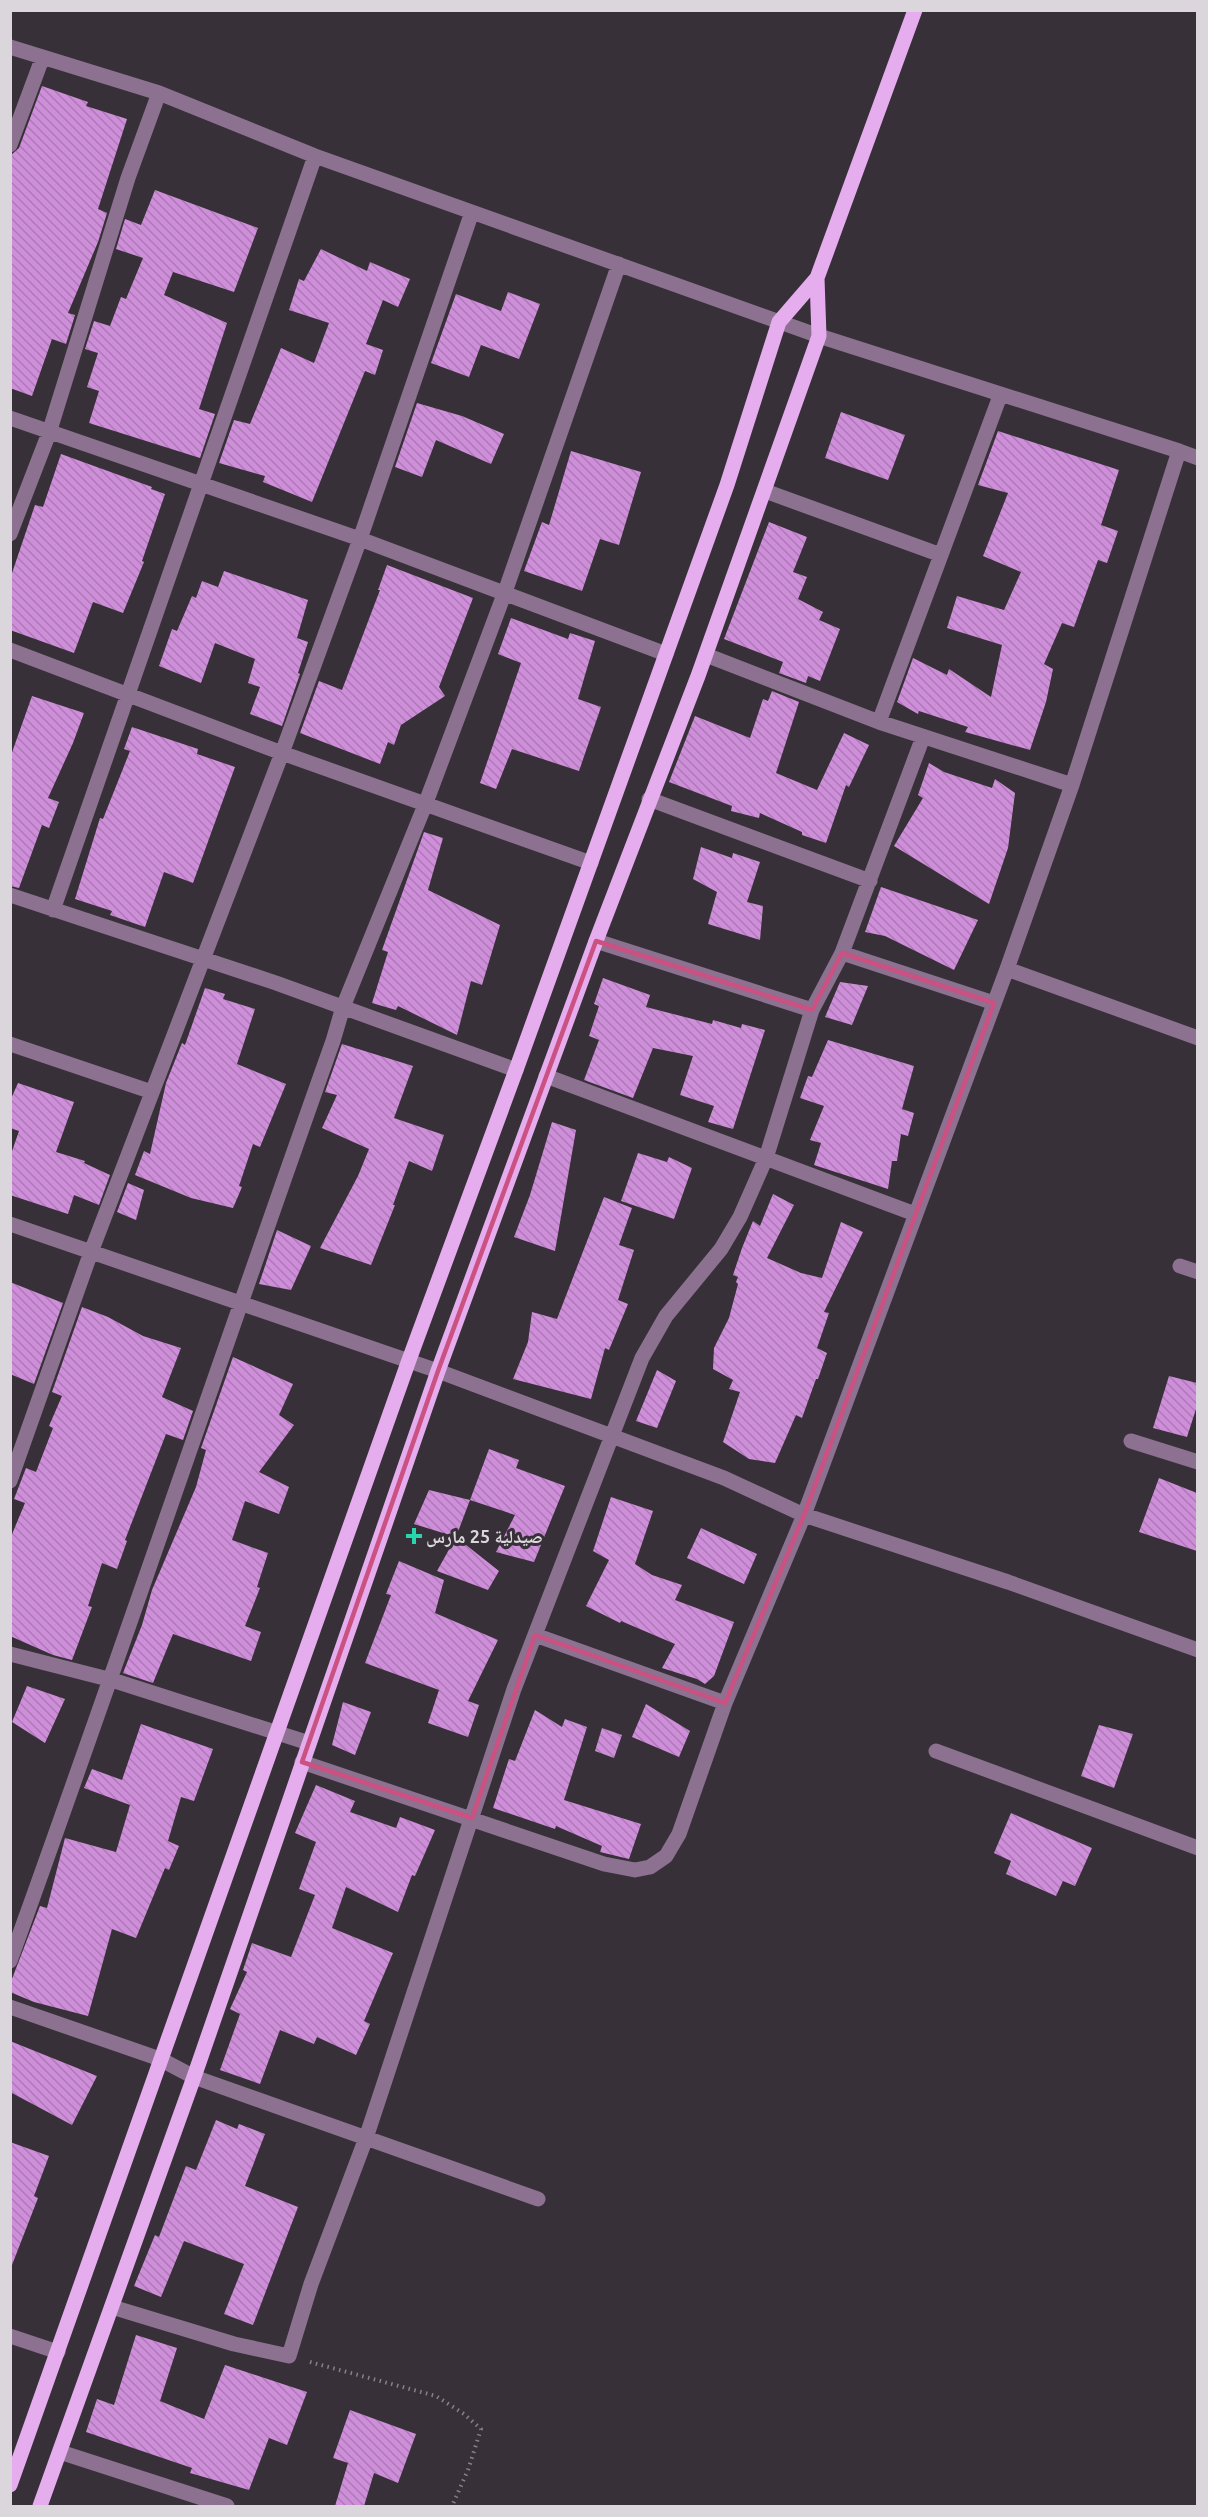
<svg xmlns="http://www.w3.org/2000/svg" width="1208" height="2517" viewBox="0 0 1208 2517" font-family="Ubuntu,'Noto Naskh Arabic',sans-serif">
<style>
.building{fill:url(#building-back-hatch)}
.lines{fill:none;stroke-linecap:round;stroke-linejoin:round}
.path{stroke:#878187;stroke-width:4;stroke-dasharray:1.5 4.5;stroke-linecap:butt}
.minor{stroke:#8c7190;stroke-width:15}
.major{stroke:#e5adee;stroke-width:15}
.marked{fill:none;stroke:#ca5181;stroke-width:4.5;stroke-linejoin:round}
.poi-dot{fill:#29d5ad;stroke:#373038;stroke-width:2}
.labels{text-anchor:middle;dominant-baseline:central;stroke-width:6;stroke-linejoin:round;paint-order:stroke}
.poi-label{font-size:18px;font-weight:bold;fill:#dbd6db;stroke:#373038;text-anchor:start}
</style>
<defs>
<pattern id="building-back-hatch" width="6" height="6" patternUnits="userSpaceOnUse" patternTransform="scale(1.5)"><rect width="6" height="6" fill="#cf8eda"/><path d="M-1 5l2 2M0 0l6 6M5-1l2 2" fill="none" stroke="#ac7ab4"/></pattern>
</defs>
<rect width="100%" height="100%" fill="#373038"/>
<path class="building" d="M 42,86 L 88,102 L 86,106 L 127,119 L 98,209 L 107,213 L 98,242 L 68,313 L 75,315 L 66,344 L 52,339 L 32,396 L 10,388 L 10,156 L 19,148 Z
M 155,190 L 258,228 L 234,292 L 173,272 L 164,295 L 227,323 L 199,409 L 215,414 L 200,458 L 89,423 L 99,391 L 87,387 L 98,353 L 85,349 L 94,321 L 110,326 L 121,297 L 126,299 L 143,258 L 116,249 L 125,219 L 141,225 Z
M 321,249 L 367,271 L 370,262 L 410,279 L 398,307 L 383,300 L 366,344 L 383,350 L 375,375 L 365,371 L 312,502 L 263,482 L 265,476 L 219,463 L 234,420 L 250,424 L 281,348 L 314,363 L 329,323 L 289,310 L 299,279 L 304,281 Z
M 508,292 L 540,304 L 519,359 L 481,345 L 469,377 L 431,363 L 456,294 L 501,311 Z
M 417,403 L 462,416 L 504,434 L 491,464 L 436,440 L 422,477 L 395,467 Z
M 841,412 L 905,435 L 888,480 L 825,458 Z
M 998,431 L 1119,470 L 1101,525 L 1118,531 L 1107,563 L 1098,560 L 1074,627 L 1062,623 L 1044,664 L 1053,669 L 1046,702 L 1030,750 L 965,732 L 968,727 L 919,711 L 918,714 L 897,702 L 913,658 L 947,675 L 949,669 L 991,697 L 1002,645 L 947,628 L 957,596 L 1004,610 L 1021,572 L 983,556 L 1008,493 L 978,485 Z
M 571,451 L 641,472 L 619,545 L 600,539 L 582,591 L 524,571 L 542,522 L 549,525 Z
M 61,454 L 152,487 L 151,489 L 165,494 L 142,561 L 144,562 L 123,613 L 93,602 L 74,653 L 10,630 L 10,579 L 35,505 L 43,507 Z
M 769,522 L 807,537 L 793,572 L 807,577 L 798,599 L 823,612 L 819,620 L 840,629 L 820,681 L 808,676 L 806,683 L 779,673 L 783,662 L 724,639 Z
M 387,565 L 473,598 L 439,687 L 445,696 L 401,725 L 394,745 L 388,742 L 380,764 L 300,733 L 319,681 L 342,690 L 380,590 L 378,590 Z
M 224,571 L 308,600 L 297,638 L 308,642 L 298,673 L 300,674 L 282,726 L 250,714 L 260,687 L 248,683 L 255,659 L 215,643 L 201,683 L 159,666 L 172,629 L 177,631 L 192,596 L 196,598 L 202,581 L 218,587 Z
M 511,618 L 568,639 L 570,633 L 595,641 L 578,699 L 601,707 L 579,771 L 512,749 L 496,789 L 480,783 L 521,663 L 498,654 Z
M 772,691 L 799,702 L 776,773 L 817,790 L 844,733 L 869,745 L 849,787 L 846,785 L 826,843 L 802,835 L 802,832 L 760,813 L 759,818 L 731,811 L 732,806 L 669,782 L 695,716 L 750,738 L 763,699 L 768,701 Z
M 32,696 L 84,713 L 73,743 L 48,798 L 59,802 L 49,828 L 42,825 L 19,888 L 10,886 L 10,758 Z
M 132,727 L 198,749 L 197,754 L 235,767 L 193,883 L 164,872 L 145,927 L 110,915 L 112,911 L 75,899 L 100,818 L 103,819 L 130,751 L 124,749 Z
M 929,763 L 944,772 L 992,788 L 995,779 L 1015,793 L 1008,848 L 989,904 L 894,846 L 923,798 L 918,795 Z
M 424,832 L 443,838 L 428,890 L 500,925 L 482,985 L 471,981 L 457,1035 L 398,1006 L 396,1010 L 372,1003 L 388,952 L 382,950 Z
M 701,847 L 732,858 L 733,853 L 760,862 L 747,902 L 763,906 L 760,940 L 708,924 L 717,892 L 693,879 Z
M 881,887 L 978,920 L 954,970 L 885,936 L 865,932 Z
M 603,978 L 650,995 L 646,1007 L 712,1024 L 713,1020 L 741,1028 L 742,1024 L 765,1030 L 733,1129 L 708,1122 L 714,1106 L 680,1095 L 693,1056 L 653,1048 L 633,1098 L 584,1080 L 599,1040 L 589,1036 L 599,1006 L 594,1004 Z
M 840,982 L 868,986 L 852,1025 L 825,1017 Z
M 205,988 L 225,994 L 223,999 L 255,1009 L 237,1064 L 286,1084 L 260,1147 L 253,1144 L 239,1186 L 242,1187 L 233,1208 L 191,1198 L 135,1175 L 144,1151 L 150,1154 L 166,1083 L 182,1043 L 185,1045 Z
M 828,1040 L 914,1066 L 902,1109 L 914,1113 L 908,1136 L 901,1134 L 897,1161 L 892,1161 L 888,1189 L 814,1165 L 821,1143 L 810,1140 L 824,1106 L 800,1098 L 808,1076 L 812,1077 Z
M 342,1044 L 413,1066 L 394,1118 L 444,1135 L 432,1171 L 409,1161 L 393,1205 L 395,1205 L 371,1265 L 320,1248 L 358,1176 L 369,1149 L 322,1128 L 337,1095 L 325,1092 Z
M 18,1083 L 74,1102 L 56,1152 L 85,1161 L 84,1163 L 110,1175 L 99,1205 L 74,1195 L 68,1214 L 10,1195 L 10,1157 L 19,1131 L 10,1128 L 10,1101 Z
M 552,1122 L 576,1130 L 555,1251 L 514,1237 L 530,1195 Z
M 638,1153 L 667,1162 L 669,1157 L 692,1168 L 674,1219 L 621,1201 Z
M 128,1183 L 144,1190 L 136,1220 L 117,1212 Z
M 773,1194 L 794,1205 L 767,1258 L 801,1273 L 822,1278 L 841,1222 L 863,1232 L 824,1312 L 829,1313 L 817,1348 L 827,1353 L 818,1379 L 816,1379 L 802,1418 L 796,1415 L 775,1463 L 749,1459 L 723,1442 L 740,1392 L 729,1389 L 733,1380 L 713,1369 L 714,1348 L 729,1318 L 738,1284 L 736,1282 L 738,1277 L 733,1275 L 742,1248 L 753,1221 L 760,1226 Z
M 604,1197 L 632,1208 L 619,1245 L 634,1250 L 618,1300 L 628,1304 L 609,1350 L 605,1348 L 591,1399 L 513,1379 L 528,1342 L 532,1312 L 557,1319 Z
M 277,1230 L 311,1246 L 291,1290 L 259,1284 Z
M 10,1282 L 63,1303 L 34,1384 L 10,1374 Z
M 82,1307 L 108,1317 L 143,1336 L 181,1348 L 162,1397 L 193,1411 L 183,1440 L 166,1434 L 125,1540 L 127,1541 L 117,1569 L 102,1563 L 88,1606 L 92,1607 L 72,1660 L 53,1655 L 10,1636 L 10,1539 L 25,1503 L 14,1499 L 26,1468 L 36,1472 L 53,1428 L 49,1426 L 62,1396 L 52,1392 Z
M 233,1357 L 293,1384 L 279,1415 L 294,1425 L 259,1472 L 289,1487 L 279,1514 L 245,1501 L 232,1540 L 268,1553 L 257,1587 L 260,1588 L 245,1626 L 261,1632 L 251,1661 L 173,1634 L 153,1683 L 123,1673 L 142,1625 L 152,1590 L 196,1487 L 206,1450 L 201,1448 Z
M 657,1370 L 676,1381 L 657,1428 L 636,1421 Z
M 1169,1376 L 1197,1383 L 1197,1406 L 1187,1437 L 1153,1428 Z
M 489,1449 L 519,1460 L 516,1468 L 565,1486 L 534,1562 L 496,1552 L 515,1515 L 470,1500 Z
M 1159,1478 L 1197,1493 L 1197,1551 L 1139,1532 Z
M 429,1490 L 470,1500 L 456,1537 L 414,1524 Z
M 611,1497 L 653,1511 L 635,1564 L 652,1575 L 682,1585 L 675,1600 L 734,1622 L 714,1676 L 705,1684 L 697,1679 L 662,1668 L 675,1644 L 621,1621 L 620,1623 L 586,1606 L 609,1560 L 593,1551 Z
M 701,1528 L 757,1554 L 744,1584 L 687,1558 Z
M 456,1537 L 499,1571 L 488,1590 L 437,1571 Z
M 399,1561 L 444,1580 L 435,1613 L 498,1640 L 468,1701 L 479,1705 L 468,1737 L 428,1723 L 439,1690 L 365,1663 L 391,1595 L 386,1594 Z
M 27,1686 L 65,1699 L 45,1743 L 12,1722 Z
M 343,1702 L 371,1712 L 355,1755 L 332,1745 Z
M 646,1704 L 690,1731 L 679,1757 L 632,1737 Z
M 535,1710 L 562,1727 L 565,1719 L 587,1727 L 564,1800 L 641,1824 L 629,1859 L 600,1852 L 602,1846 L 556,1826 L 555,1829 L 493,1808 L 509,1759 L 515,1761 Z
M 141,1724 L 213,1749 L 194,1801 L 181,1797 L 168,1841 L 179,1846 L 169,1870 L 165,1868 L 136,1938 L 112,1929 L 88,2016 L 34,2002 L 10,1992 L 10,1984 L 40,1906 L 47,1908 L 65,1838 L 116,1852 L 130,1805 L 84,1788 L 92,1769 L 122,1780 Z
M 1099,1725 L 1133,1734 L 1114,1788 L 1081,1776 Z
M 602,1728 L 622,1735 L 614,1758 L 595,1751 Z
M 316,1785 L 355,1801 L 350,1812 L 396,1828 L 400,1817 L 435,1830 L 415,1876 L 412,1875 L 398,1912 L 346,1887 L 332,1928 L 393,1953 L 364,2021 L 370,2024 L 356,2055 L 317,2037 L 314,2044 L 280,2030 L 260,2084 L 220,2070 L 240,2014 L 230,2009 L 247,1972 L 243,1970 L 252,1943 L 291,1957 L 315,1895 L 299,1889 L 316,1842 L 295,1833 Z
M 1011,1813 L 1092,1848 L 1075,1886 L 1063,1881 L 1056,1896 L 1006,1874 L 1011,1861 L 994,1853 Z
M 10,2041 L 97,2076 L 72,2125 L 10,2092 Z
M 216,2120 L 237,2129 L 239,2124 L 265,2134 L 245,2186 L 298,2207 L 253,2325 L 224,2314 L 244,2264 L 184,2241 L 161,2297 L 134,2286 L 155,2235 L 159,2237 L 186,2166 L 196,2170 Z
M 10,2142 L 49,2156 L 34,2196 L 38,2198 L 12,2265 Z
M 136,2335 L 177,2348 L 160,2401 L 204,2419 L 225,2365 L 307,2392 L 287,2445 L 269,2438 L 249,2490 L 190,2473 L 192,2468 L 86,2432 L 97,2399 L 114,2405 Z
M 350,2410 L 416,2434 L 398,2483 L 374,2473 L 364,2506 L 335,2506 L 348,2463 L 333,2458 Z"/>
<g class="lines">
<path class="path" d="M 310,2362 L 436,2396 L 464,2414 L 481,2429 L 468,2470 L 452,2506"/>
<path class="minor" d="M 10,47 L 159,93 L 315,156 L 819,336 L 1179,451 L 1072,785 L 1007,969 L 804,1515 L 725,1703 L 679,1834 L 666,1856 L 650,1867 L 635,1870 L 604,1864 L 302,1762
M 10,145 L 42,59
M 1000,396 L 879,722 L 1072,785
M 10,418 L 360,539 L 666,654
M 1179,451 L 1198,458
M 765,491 L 941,555
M 10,534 L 49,433 L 128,178 L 159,93
M 10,650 L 282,753 L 591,863
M 706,655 L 879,722
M 649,799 L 870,881
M 10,895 L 276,983 L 516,1070
M 53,910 L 315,156
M 596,941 L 812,1010 L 842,953 L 994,1003
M 842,953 L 923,737
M 1007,969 L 1198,1038
M 10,1044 L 152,1092
M 546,1076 L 915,1214
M 10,1224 L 438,1371 L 724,1478 L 804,1515 L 1008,1582 L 1198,1650
M 1180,1266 L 1198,1272
M 1131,1441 L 1198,1462
M 10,1481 L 91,1252 L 282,753 L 360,539 L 472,212
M 535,1635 L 725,1703
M 10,1654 L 112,1680 L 309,1743
M 936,1751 L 1198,1848
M 10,1961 C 121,1655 224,1347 333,1041 L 343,1007 L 425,805 L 505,592 L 619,264
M 10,2007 L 160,2059 L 194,2077 L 538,2199
M 112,2307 L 234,2344 L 289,2356 L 311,2284 L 366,2138 L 514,1689 L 642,1358 L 666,1316 L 721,1249 L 740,1217 L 766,1158 L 812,1010
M 10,2336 L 58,2352
M 60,2452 L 227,2506"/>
<path class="major" d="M 10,2485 L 409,1360 L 516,1070 L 727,485 L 779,322 L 817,278 L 915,10
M 40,2506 L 194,2077 L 438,1371 L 596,941 L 698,676 L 819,336 L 817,278"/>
</g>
<path class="marked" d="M 596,941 L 812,1010 L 842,953 L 994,1003 L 804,1515 L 725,1703 L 535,1635 L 472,1818 L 302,1762 L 438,1371 Z"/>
<path class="poi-dot" d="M411 1527h6v6h6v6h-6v6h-6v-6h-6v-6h6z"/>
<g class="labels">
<g class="poi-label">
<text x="426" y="1536">صيدلية 25 مارس</text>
</g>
</g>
<rect width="1208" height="2517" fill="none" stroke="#dbd6db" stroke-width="24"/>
</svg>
